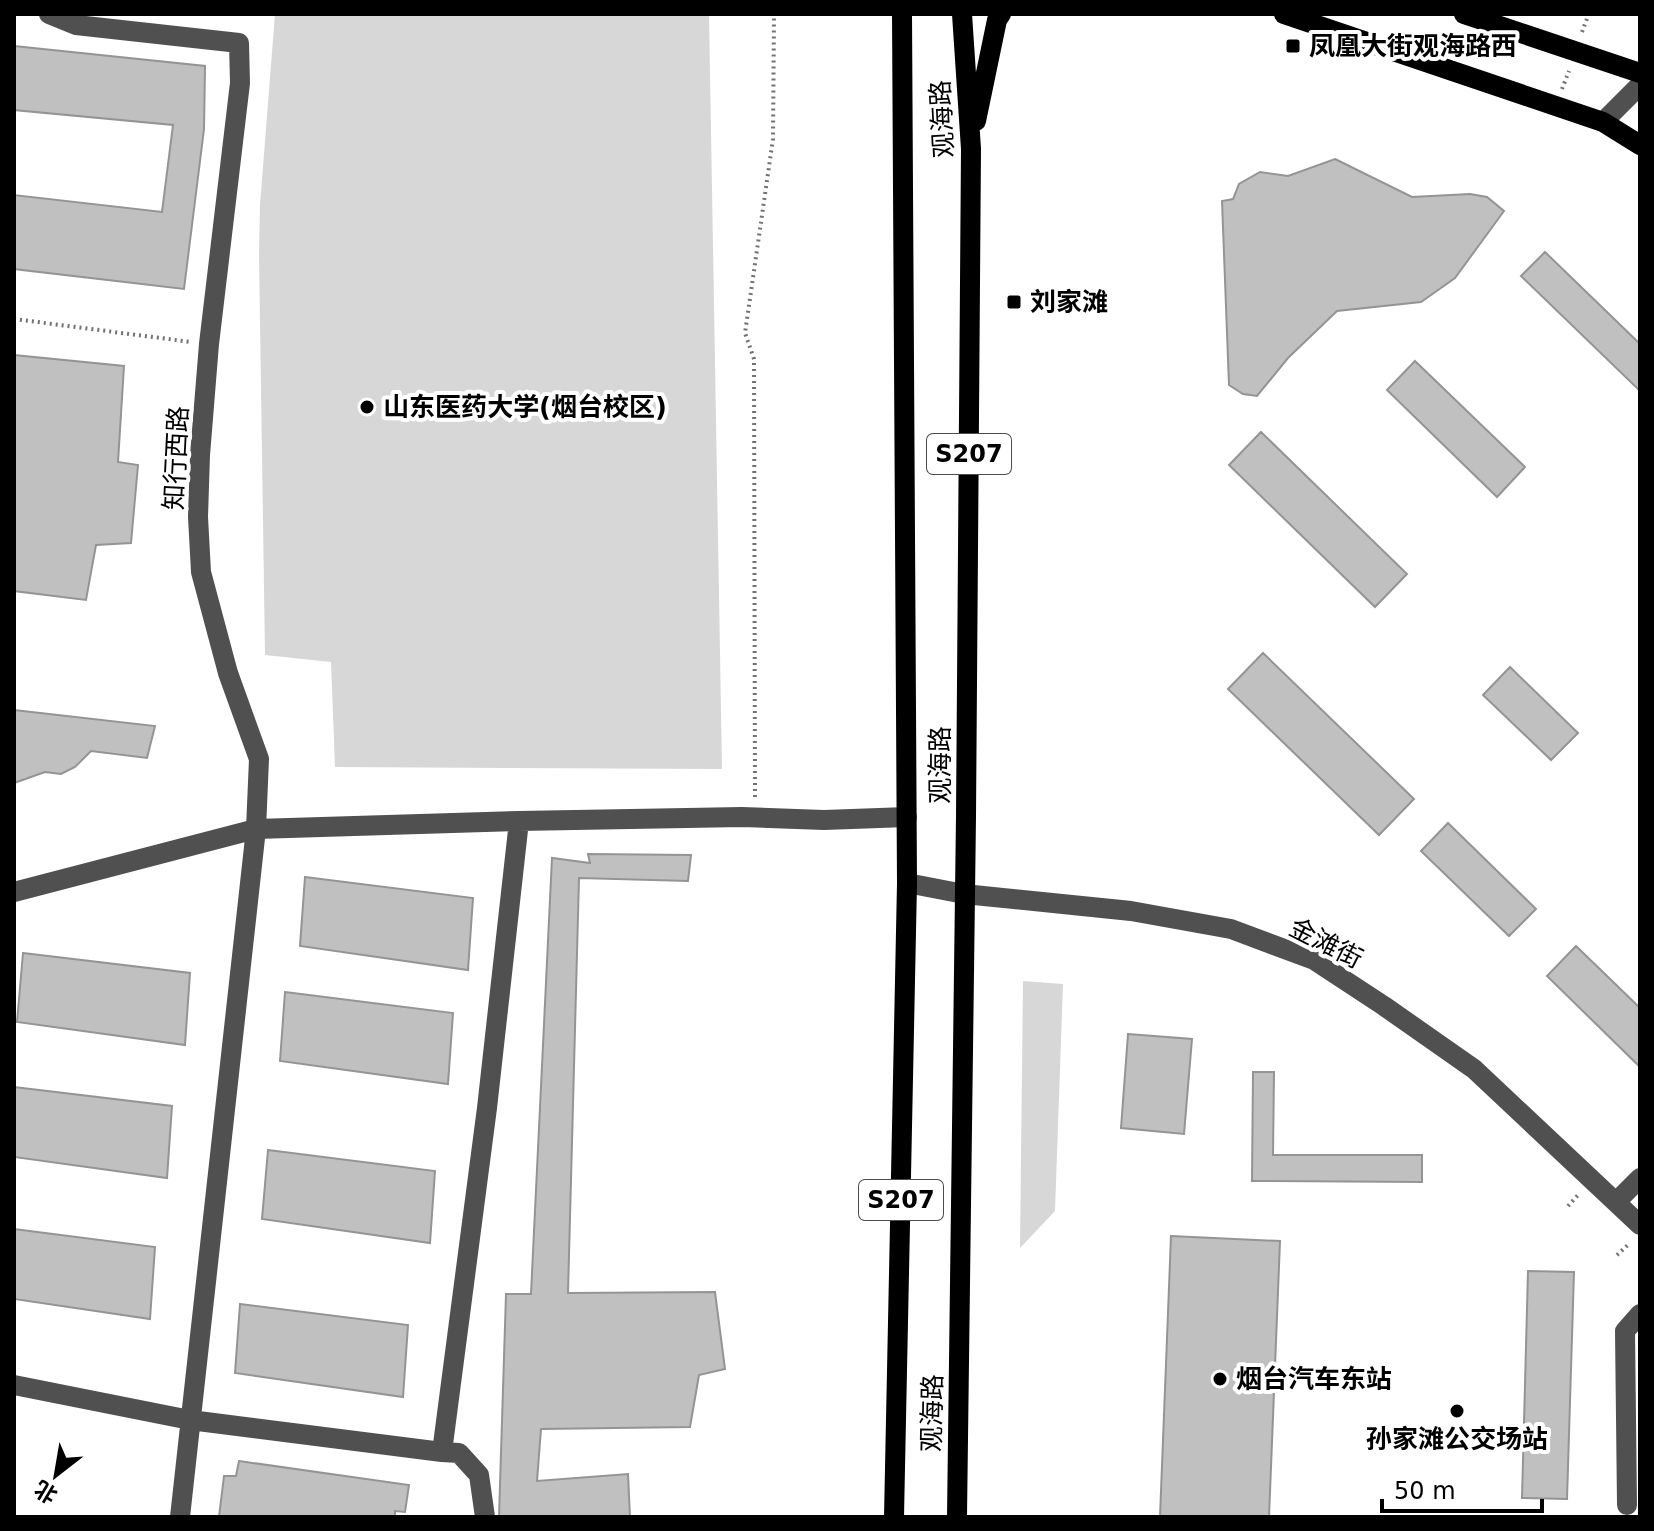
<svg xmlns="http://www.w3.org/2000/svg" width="1654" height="1531" viewBox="0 0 1654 1531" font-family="'DejaVu Sans','Noto Sans SC',sans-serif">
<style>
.green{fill:#d7d7d7}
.building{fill:#c0c0c0;stroke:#949494;stroke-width:2}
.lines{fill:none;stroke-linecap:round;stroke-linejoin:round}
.path{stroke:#727272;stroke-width:4;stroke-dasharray:2 4;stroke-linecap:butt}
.minor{stroke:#505050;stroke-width:20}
.major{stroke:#000;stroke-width:20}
.poi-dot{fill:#000;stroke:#fff;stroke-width:3}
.labels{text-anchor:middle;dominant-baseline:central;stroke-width:8;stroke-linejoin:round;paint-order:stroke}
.shield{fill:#fff;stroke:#4c4c4c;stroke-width:2}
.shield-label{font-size:24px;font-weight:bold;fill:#000}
.poi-label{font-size:26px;font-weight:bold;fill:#000;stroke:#fff;text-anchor:start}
.street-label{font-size:26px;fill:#000;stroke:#fff}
</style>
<rect width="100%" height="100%" fill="#fff"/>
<path class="green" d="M 275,14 L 709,14 L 722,769 L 335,767 L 331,662 L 265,655 L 259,254 L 260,205 Z
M 1023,981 L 1063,984 L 1055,1211 L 1020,1248 Z"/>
<path class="building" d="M 14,46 L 205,66 L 204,129 L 184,289 L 14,269 L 14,195 L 162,212 L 173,125 L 14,110 Z
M 1335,159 L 1412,197 L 1470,194 L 1487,197 L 1504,211 L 1455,278 L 1421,302 L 1337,311 L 1288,358 L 1257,396 L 1243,394 L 1229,385 L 1222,201 L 1233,199 L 1239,184 L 1260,172 L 1288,176 Z
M 1545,252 L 1640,344 L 1640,391 L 1521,276 Z
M 14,355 L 124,366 L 118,462 L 138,465 L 131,543 L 96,545 L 86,600 L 14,591 Z
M 1415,361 L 1525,467 L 1497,497 L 1387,390 Z
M 1261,432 L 1407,574 L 1375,607 L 1229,465 Z
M 1263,653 L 1414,799 L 1379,835 L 1228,689 Z
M 1510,667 L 1578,733 L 1551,760 L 1483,695 Z
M 14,710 L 155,726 L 147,758 L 91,751 L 75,767 L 61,774 L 45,772 L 14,783 Z
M 1448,823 L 1536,909 L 1509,936 L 1421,851 Z
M 588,854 L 691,855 L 688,881 L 579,878 L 568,1293 L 715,1292 L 725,1369 L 699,1375 L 690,1427 L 541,1429 L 537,1481 L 628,1474 L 630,1517 L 499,1517 L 506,1294 L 531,1294 L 552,858 L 590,863 Z
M 305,877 L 473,898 L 468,970 L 300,946 Z
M 1576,946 L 1640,1008 L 1640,1067 L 1547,976 Z
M 23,953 L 190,973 L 185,1045 L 17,1022 Z
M 285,992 L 453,1013 L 448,1084 L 280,1061 Z
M 1128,1034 L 1192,1039 L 1184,1134 L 1121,1128 Z
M 1253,1072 L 1274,1072 L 1273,1155 L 1422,1155 L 1422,1182 L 1252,1181 Z
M 14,1087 L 172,1106 L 167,1178 L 14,1157 Z
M 268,1150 L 435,1171 L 430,1243 L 262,1219 Z
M 14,1229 L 155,1247 L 150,1319 L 14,1299 Z
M 1171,1236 L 1280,1241 L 1269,1517 L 1160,1517 Z
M 1528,1271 L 1574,1272 L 1567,1499 L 1522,1498 Z
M 240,1304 L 408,1325 L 403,1397 L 235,1373 Z
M 239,1461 L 409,1485 L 405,1512 L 395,1511 L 395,1517 L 219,1517 L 224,1476 L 236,1476 Z"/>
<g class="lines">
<path class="path" d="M 1582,32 L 1588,16
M 1562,89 L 1569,71
M 14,319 L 191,342
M 755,797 L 754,359 L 745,333 L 773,139 L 774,14
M 1568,1206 L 1580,1193
M 1617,1255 L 1630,1243"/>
<path class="minor" d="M 49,14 L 76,25 L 239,43 L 240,83 L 209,344 L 200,455 L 198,517 L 201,572 L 228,673 L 259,759 L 256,829 L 180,1517
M 1603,122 L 1640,85
M 907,883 L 964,894 L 1131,911 L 1231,929 L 1314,960 L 1384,1006 L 1474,1069 L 1640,1225
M 14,892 L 256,829 L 519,821 L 742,817 L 824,820 L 907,817
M 1616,1202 L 1640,1178
M 14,1385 L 190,1420 L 442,1452 L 487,1108 L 519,821
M 442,1452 L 459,1453 L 479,1475 L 485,1517
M 1627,1505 L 1625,1331 L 1640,1314"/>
<path class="major" d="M 1284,14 L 1603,122 L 1640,145
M 1464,14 L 1640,73
M 976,121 L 997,20 L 1001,14
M 894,1517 L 907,883 L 902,14
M 957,1517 L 966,816 L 971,149 L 962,14"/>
</g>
<g class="poi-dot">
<rect x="1285" y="38" width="16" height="16" rx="4"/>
<rect x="1006" y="294" width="16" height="16" rx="4"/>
<circle cx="367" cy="407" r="8"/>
<circle cx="1220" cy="1379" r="8"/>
<circle cx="1457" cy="1411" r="8"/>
</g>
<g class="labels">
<g class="shield">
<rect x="927" y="434" width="84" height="40" rx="6"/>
<rect x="859" y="1180" width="84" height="40" rx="6"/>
</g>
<g class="shield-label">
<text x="969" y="454">S207</text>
<text x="901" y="1200">S207</text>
</g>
<g class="poi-label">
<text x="1309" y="46">凤凰大街观海路西</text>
<text x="1030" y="302">刘家滩</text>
<text x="383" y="407">山东医药大学(烟台校区)</text>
<text x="1236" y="1379">烟台汽车东站</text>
<text x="1457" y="1439" text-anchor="middle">孙家滩公交场站</text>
</g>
<g class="street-label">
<text transform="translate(942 119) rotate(-93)">观海路</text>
<text transform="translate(176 458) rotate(-87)">知行西路</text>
<text transform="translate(940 765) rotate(-90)">观海路</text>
<text transform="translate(1326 943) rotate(27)">金滩街</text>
<text transform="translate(932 1413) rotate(-89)">观海路</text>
</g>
</g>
<rect width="1654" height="1531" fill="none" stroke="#000000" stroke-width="32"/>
<g transform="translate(56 1475) rotate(211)" stroke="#ffffff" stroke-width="6" paint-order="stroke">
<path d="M0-6L14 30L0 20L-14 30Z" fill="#000000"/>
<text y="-12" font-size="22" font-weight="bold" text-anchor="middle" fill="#000000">北</text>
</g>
<path d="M1382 1499v12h160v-12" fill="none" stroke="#000000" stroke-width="4"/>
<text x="1394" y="1499" font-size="24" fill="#000000" stroke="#ffffff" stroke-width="6" paint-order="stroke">50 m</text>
</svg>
